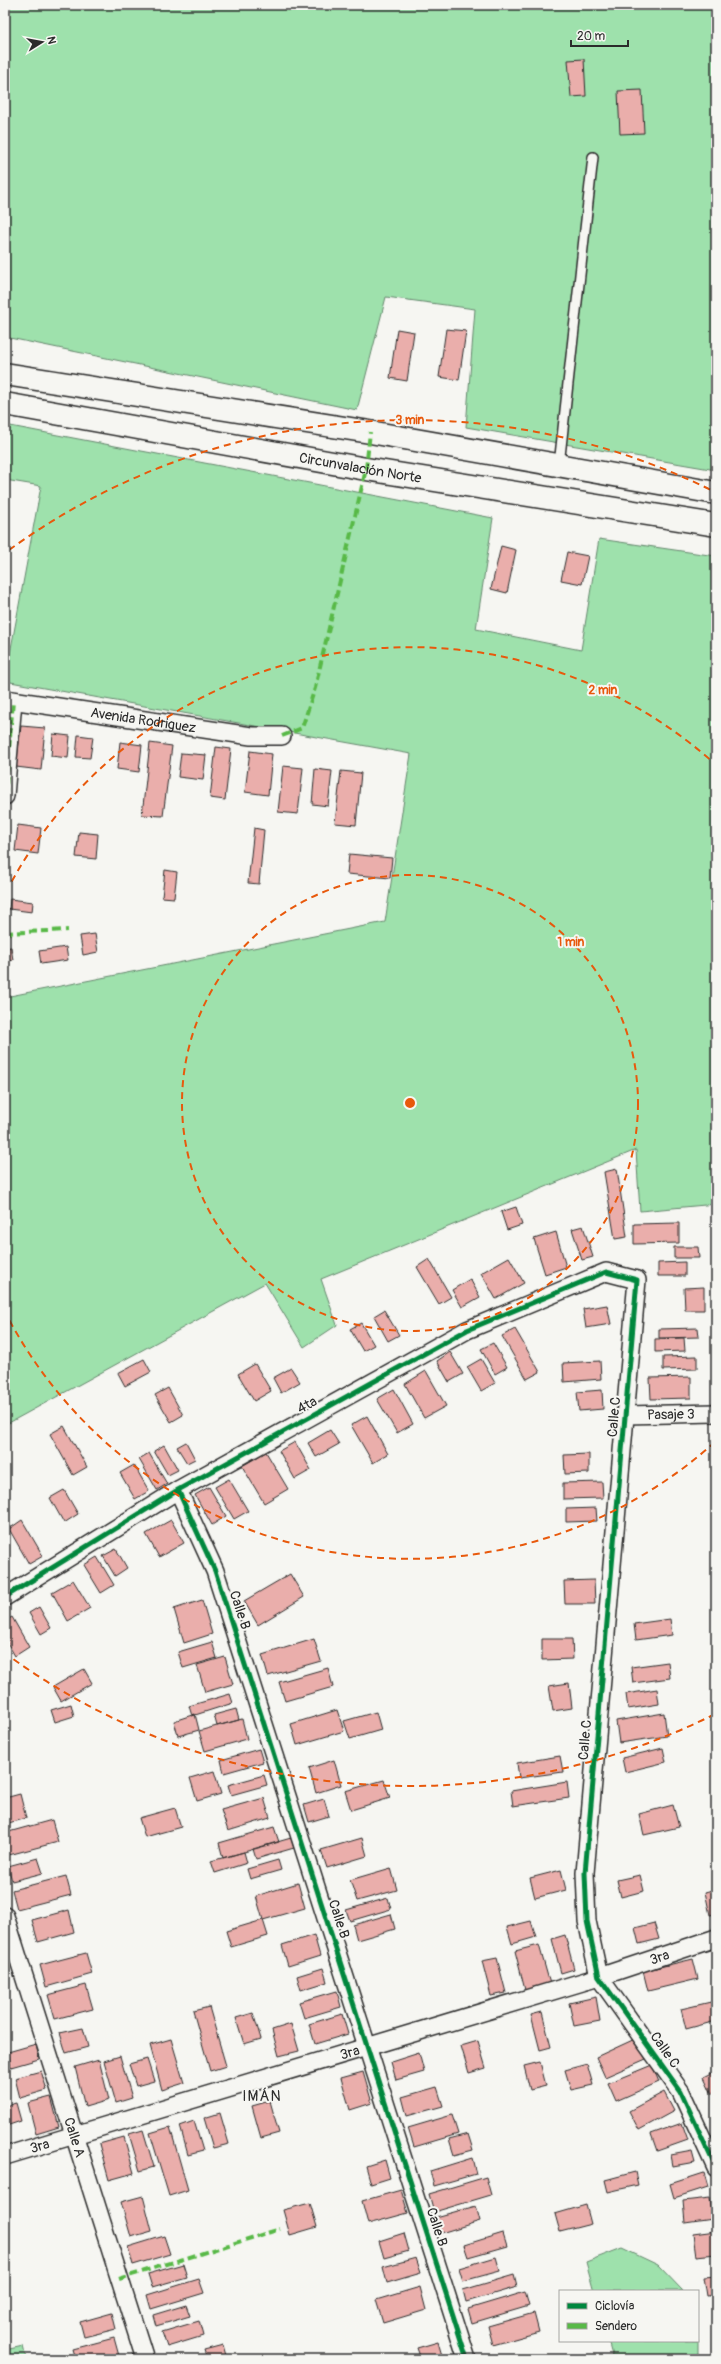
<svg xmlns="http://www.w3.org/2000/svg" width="721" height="2364" viewBox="0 0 721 2364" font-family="Pangolin,sans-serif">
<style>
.green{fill:#9ee1ac;stroke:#64866c}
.building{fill:#eaaeab;stroke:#2b2b2b}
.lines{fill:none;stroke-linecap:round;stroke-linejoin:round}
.lane-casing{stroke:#2b2b2b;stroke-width:12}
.street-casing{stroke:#2b2b2b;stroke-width:20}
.highway-casing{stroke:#2b2b2b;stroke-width:25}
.lane{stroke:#f6f6f2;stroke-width:9}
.street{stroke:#f6f6f2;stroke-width:17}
.highway{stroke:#f6f6f2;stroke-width:22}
.quiet{stroke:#58b947;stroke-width:4;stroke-dasharray:8 4;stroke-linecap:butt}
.cycleway-casing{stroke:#f6f6f2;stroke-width:8}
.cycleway{stroke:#00873e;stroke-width:5}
.ring{fill:none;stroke:#e8590c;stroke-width:2;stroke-dasharray:7 5}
.labels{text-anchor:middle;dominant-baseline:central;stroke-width:4;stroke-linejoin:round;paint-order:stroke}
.street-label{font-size:14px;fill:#2b2b2b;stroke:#f6f6f2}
.neighbourhood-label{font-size:15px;letter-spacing:1px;fill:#2b2b2b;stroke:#f6f6f2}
.centre{fill:#e8590c;stroke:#f6f6f2;stroke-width:2}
.ring-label{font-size:12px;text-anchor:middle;font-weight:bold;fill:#e8590c;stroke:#f6f6f2;stroke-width:4;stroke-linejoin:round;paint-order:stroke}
</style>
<rect width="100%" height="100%" fill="#f6f6f2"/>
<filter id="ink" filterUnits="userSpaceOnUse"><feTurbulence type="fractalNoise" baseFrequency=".025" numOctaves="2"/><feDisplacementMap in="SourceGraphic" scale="8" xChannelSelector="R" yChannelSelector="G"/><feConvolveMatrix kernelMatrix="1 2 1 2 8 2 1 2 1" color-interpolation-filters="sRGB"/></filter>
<g filter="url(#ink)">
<path class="green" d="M 5,5 L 716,5 L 716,470 L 466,427 L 475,309 L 386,297 L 357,410 L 5,337 Z
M 5,425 L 493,518 L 476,629 L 581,650 L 599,539 L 716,556 L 716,1204 L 640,1211 L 636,1150 L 321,1279 L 337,1325 L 304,1347 L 265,1283 L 5,1425 L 5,997 L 385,922 L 411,754 L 5,681 L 41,486 L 5,480 Z
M 622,2248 L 658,2265 L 683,2291 L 594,2291 L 586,2262 Z
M 698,2335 L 698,2359 L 613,2359 L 608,2341 L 698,2341 Z
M 23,2346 L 26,2359 L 5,2359 L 5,2350 Z"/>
<path class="building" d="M 584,59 L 586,96 L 571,97 L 568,60 Z
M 642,90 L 644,133 L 620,134 L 618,91 Z
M 397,329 L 414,332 L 407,381 L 390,378 Z
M 446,329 L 466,331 L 459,380 L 439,377 Z
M 501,546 L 516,550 L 507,593 L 491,589 Z
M 567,552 L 588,556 L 582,584 L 561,580 Z
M 21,726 L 45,728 L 41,770 L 16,767 Z
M 53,734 L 70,736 L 68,758 L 51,756 Z
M 78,735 L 93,737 L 90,758 L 76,757 Z
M 120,742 L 142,745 L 139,772 L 117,769 Z
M 150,743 L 172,746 L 163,816 L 142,815 Z
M 216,747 L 231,749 L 225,800 L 210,798 Z
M 250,751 L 272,754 L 268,795 L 245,792 Z
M 181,753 L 206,755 L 203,780 L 178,777 Z
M 283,766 L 303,768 L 298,814 L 278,812 Z
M 315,769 L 332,771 L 328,806 L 312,804 Z
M 341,771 L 361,773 L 356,825 L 335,823 Z
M 18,825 L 41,828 L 38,854 L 15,851 Z
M 254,828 L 264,830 L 259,884 L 248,883 Z
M 79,832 L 98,834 L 96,859 L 76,857 Z
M 349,854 L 392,858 L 390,878 L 347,874 Z
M 165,870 L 177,872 L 174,898 L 162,897 Z
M 10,899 L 33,902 L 32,912 L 9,909 Z
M 95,934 L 98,952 L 83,955 L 80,936 Z
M 11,947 L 13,960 L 5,962 L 5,948 Z
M 66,947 L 68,960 L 41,964 L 39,951 Z
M 617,1169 L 627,1237 L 615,1239 L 604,1172 Z
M 516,1207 L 522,1225 L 507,1230 L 501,1212 Z
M 679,1223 L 679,1243 L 634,1244 L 634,1224 Z
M 583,1226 L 593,1257 L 582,1260 L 572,1229 Z
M 556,1232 L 566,1267 L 545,1274 L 534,1239 Z
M 674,1247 L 698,1247 L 699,1258 L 674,1258 Z
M 509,1257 L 524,1283 L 496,1299 L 481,1273 Z
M 429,1259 L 451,1297 L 439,1304 L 417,1267 Z
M 685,1262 L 685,1276 L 658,1276 L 658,1263 Z
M 470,1279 L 480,1297 L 462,1307 L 452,1290 Z
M 704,1287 L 704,1310 L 685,1310 L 684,1288 Z
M 607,1305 L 611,1324 L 586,1328 L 583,1309 Z
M 384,1310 L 399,1335 L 388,1341 L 374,1316 Z
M 361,1323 L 374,1345 L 363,1351 L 350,1329 Z
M 698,1328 L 699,1337 L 659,1338 L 659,1329 Z
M 515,1329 L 540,1372 L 527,1379 L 502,1336 Z
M 684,1338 L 685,1351 L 655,1352 L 655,1339 Z
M 493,1343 L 507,1367 L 495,1374 L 481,1349 Z
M 450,1352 L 463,1374 L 449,1382 L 437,1361 Z
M 697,1356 L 697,1369 L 663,1370 L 663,1357 Z
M 144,1359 L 151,1372 L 125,1386 L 118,1373 Z
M 481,1359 L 495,1383 L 481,1391 L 467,1367 Z
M 600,1361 L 601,1379 L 564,1382 L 563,1363 Z
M 255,1364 L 271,1391 L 254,1401 L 238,1374 Z
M 291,1368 L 300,1382 L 281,1393 L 273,1378 Z
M 426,1371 L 446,1406 L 424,1418 L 405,1384 Z
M 691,1377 L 691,1398 L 651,1399 L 650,1378 Z
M 168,1388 L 183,1415 L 171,1422 L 155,1395 Z
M 394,1389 L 413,1424 L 397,1433 L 377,1399 Z
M 602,1390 L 603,1409 L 579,1411 L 577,1392 Z
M 367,1416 L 388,1454 L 373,1463 L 351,1425 Z
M 64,1426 L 87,1467 L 73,1475 L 50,1434 Z
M 330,1430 L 339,1444 L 316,1457 L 308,1443 Z
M 186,1442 L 195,1459 L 187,1463 L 177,1447 Z
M 295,1442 L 311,1470 L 295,1479 L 279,1451 Z
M 164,1445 L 178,1470 L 168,1475 L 154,1451 Z
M 266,1452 L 288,1489 L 264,1503 L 242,1466 Z
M 149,1453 L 167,1484 L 157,1490 L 139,1459 Z
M 589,1454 L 589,1473 L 565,1474 L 564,1455 Z
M 134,1465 L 149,1491 L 135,1499 L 120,1473 Z
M 229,1479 L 248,1511 L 234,1519 L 215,1487 Z
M 602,1482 L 603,1498 L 563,1499 L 563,1483 Z
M 209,1487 L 226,1516 L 212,1525 L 195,1495 Z
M 64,1490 L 78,1514 L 64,1523 L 50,1498 Z
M 596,1508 L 597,1521 L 566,1522 L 566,1509 Z
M 22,1520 L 43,1556 L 29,1564 L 9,1529 Z
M 171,1520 L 184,1543 L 159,1557 L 146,1534 Z
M 116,1549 L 127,1568 L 115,1576 L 103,1556 Z
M 97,1557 L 114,1585 L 101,1593 L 84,1565 Z
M 290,1574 L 304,1597 L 258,1625 L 244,1601 Z
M 73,1580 L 90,1608 L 68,1621 L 52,1592 Z
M 594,1580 L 595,1604 L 565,1604 L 564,1581 Z
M 202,1600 L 212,1634 L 184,1643 L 174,1609 Z
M 39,1607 L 51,1628 L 41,1634 L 29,1613 Z
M 12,1617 L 29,1647 L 15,1656 L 5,1639 L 5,1621 Z
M 670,1619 L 672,1635 L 636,1640 L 634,1624 Z
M 314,1639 L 321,1661 L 268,1676 L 262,1655 Z
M 542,1639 L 572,1639 L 573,1659 L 542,1660 Z
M 212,1642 L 217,1658 L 183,1668 L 178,1652 Z
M 225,1657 L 233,1684 L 205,1692 L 197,1665 Z
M 668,1662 L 670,1678 L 633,1683 L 631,1667 Z
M 328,1668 L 333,1687 L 285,1701 L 279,1682 Z
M 84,1669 L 92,1683 L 61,1701 L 53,1687 Z
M 569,1683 L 572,1708 L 553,1711 L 549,1686 Z
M 657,1689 L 659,1704 L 628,1709 L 626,1694 Z
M 230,1694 L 233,1703 L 192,1716 L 189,1706 Z
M 71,1704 L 74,1716 L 55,1722 L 51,1710 Z
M 236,1709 L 239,1720 L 217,1726 L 214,1715 Z
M 337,1710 L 344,1731 L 297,1745 L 291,1724 Z
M 376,1712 L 381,1730 L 350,1739 L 344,1721 Z
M 664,1713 L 667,1736 L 619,1743 L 616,1721 Z
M 195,1714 L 199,1730 L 178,1736 L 174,1721 Z
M 242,1719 L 247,1739 L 205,1751 L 199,1731 Z
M 663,1748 L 666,1762 L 625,1772 L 622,1758 Z
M 259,1749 L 263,1762 L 224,1773 L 221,1760 Z
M 560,1756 L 563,1772 L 519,1778 L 517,1763 Z
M 334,1760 L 341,1785 L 316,1793 L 309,1768 Z
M 214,1771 L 221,1794 L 197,1801 L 190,1778 Z
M 264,1775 L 267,1785 L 231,1795 L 228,1785 Z
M 384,1780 L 390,1798 L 351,1810 L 345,1791 Z
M 567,1782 L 569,1798 L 513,1806 L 511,1791 Z
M 20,1794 L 26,1818 L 5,1824 L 5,1798 Z
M 264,1798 L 270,1818 L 228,1831 L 221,1810 Z
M 324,1799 L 329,1816 L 309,1822 L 304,1805 Z
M 673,1805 L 679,1827 L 644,1835 L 639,1814 Z
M 175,1808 L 181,1827 L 145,1837 L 139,1818 Z
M 52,1820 L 58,1842 L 5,1856 L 5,1833 Z
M 274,1827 L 279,1842 L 223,1858 L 219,1843 Z
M 291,1838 L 294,1848 L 256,1859 L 253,1849 Z
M 362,1838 L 367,1856 L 327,1868 L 321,1850 Z
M 244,1852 L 247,1863 L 215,1873 L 211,1861 Z
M 38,1858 L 43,1873 L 12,1881 L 8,1866 Z
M 278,1860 L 281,1870 L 250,1879 L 247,1869 Z
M 391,1868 L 397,1890 L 357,1901 L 350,1880 Z
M 561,1870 L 566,1890 L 535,1898 L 530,1878 Z
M 640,1875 L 644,1891 L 621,1897 L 617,1880 Z
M 66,1876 L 71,1895 L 17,1909 L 12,1890 Z
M 298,1883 L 305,1908 L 263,1920 L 256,1896 Z
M 716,1889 L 716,1914 L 710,1915 L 705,1892 Z
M 388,1898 L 391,1909 L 350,1921 L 346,1910 Z
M 69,1910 L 74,1932 L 38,1942 L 32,1920 Z
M 391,1914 L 395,1929 L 357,1940 L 353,1925 Z
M 263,1920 L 268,1936 L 231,1947 L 226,1931 Z
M 531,1921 L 536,1937 L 512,1944 L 507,1927 Z
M 654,1923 L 659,1939 L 639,1944 L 635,1928 Z
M 314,1935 L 320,1956 L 288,1966 L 282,1945 Z
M 565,1935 L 574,1969 L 561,1973 L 552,1939 Z
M 539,1945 L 550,1984 L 525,1990 L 515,1951 Z
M 86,1953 L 92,1974 L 46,1987 L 40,1965 Z
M 497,1958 L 506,1993 L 491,1996 L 482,1961 Z
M 693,1959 L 698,1979 L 648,1991 L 643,1971 Z
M 323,1968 L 327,1982 L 301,1990 L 297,1976 Z
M 86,1985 L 93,2009 L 55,2019 L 48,1995 Z
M 337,1991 L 341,2007 L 304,2018 L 299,2002 Z
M 596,1997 L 600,2021 L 574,2026 L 569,2003 Z
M 715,2001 L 716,2021 L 686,2029 L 681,2009 Z
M 209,2007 L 226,2066 L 210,2071 L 193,2011 Z
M 542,2012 L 551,2047 L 540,2050 L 531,2015 Z
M 253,2013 L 261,2039 L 244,2044 L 236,2018 Z
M 342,2014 L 348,2034 L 315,2044 L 309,2024 Z
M 291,2024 L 299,2051 L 279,2056 L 272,2030 Z
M 83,2028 L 88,2047 L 66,2053 L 60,2033 Z
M 637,2038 L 646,2059 L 605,2077 L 596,2057 Z
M 171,2039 L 184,2083 L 162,2090 L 150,2045 Z
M 478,2041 L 486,2068 L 469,2073 L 461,2046 Z
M 36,2044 L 39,2059 L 11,2067 L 8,2052 Z
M 419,2053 L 424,2072 L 396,2080 L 391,2062 Z
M 120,2056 L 132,2098 L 116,2103 L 104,2061 Z
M 147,2059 L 154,2081 L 136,2086 L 129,2064 Z
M 99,2060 L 109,2100 L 85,2107 L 75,2067 Z
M 540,2062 L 546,2086 L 530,2090 L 524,2066 Z
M 587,2064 L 593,2085 L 571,2090 L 565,2070 Z
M 652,2065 L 659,2082 L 616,2101 L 608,2083 Z
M 41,2071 L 47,2090 L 20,2098 L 15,2078 Z
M 716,2071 L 716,2092 L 712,2094 L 704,2077 Z
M 363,2072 L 372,2103 L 350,2110 L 341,2078 Z
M 437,2087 L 443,2106 L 407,2116 L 402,2097 Z
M 664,2092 L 674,2111 L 639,2130 L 629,2111 Z
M 51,2097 L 59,2127 L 36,2134 L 28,2103 Z
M 270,2101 L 279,2133 L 261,2138 L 252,2106 Z
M 16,2103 L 21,2121 L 6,2126 L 5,2106 Z
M 220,2113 L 229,2144 L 213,2148 L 204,2118 Z
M 452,2115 L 458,2134 L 414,2147 L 408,2128 Z
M 194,2121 L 203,2151 L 188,2155 L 180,2126 Z
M 682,2123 L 688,2140 L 657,2151 L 651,2134 Z
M 170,2127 L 188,2190 L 169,2196 L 150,2133 Z
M 143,2130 L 154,2167 L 140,2171 L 129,2134 Z
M 468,2134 L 473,2150 L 454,2155 L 449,2139 Z
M 124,2137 L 134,2173 L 109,2180 L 99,2144 Z
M 692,2151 L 695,2162 L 673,2166 L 671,2155 Z
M 472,2158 L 476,2174 L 434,2186 L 430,2171 Z
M 385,2160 L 390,2178 L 371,2184 L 366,2166 Z
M 635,2172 L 638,2185 L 608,2192 L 605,2180 Z
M 704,2173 L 708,2187 L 674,2198 L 670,2184 Z
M 486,2177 L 491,2195 L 434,2212 L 429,2194 Z
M 401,2190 L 408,2213 L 368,2224 L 362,2201 Z
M 143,2196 L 152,2231 L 131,2237 L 121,2202 Z
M 710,2198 L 713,2219 L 685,2223 L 683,2201 Z
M 310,2203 L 317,2227 L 290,2235 L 283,2210 Z
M 586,2205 L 591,2224 L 560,2232 L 555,2214 Z
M 476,2206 L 480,2221 L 441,2233 L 436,2217 Z
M 716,2231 L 716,2254 L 696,2256 L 693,2234 Z
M 404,2233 L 409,2251 L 384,2258 L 379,2241 Z
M 503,2233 L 507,2246 L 468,2257 L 464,2245 Z
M 164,2236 L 170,2254 L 133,2265 L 128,2247 Z
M 496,2257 L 500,2271 L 463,2281 L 459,2268 Z
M 416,2258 L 421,2273 L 387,2283 L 383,2267 Z
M 183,2264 L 187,2277 L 152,2287 L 148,2274 Z
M 514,2275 L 517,2287 L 466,2302 L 463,2290 Z
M 716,2276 L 716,2295 L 707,2296 L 704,2277 Z
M 199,2279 L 204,2293 L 151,2309 L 147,2295 Z
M 420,2287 L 426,2310 L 383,2323 L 376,2300 Z
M 525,2292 L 529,2306 L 472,2323 L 468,2309 Z
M 186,2305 L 190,2316 L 156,2326 L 153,2315 Z
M 112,2313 L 116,2329 L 84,2337 L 80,2322 Z
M 534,2313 L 539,2332 L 493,2345 L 488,2326 Z
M 199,2321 L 203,2336 L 167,2347 L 162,2332 Z
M 114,2338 L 119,2356 L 109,2359 L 75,2359 L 72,2349 Z
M 438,2342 L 443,2359 L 421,2359 L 417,2348 Z
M 223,2345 L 227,2359 L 207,2359 L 204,2350 Z"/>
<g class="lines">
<defs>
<path id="lane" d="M 559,465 L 593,157"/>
<g id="street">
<path id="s1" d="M 5,699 L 251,736 L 282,736"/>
<path d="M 5,796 L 13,701"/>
<path id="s2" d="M 626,1415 L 716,1413"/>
<path d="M 178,1490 L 215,1571 L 467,2359"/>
<path d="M 5,1597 L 178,1490 L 467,1330 L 606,1272 L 637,1280 L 585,1873 L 587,1921 L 599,1977 L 681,2092 L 716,2168"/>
<path id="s3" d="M 5,1916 L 145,2359"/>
<path id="s4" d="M 5,2156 L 599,1977 L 716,1938"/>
</g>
<g id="highway">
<path d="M 5,374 L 370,432 L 716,493"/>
<path id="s5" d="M 5,404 L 366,469 L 716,525"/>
</g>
</defs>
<use href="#lane" class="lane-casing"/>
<use href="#street" class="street-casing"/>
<use href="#highway" class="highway-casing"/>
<use href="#lane" class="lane"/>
<use href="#street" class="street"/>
<use href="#highway" class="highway"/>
<path class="quiet" d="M 282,736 L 302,728 L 315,688 L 366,469 L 370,432
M 5,796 L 13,701
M 5,933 L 68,930
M 119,2279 L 280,2229"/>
<defs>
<path id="cycleway" d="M 178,1490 L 215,1571 L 467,2359
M 5,1597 L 178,1490 L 467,1330 L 606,1272 L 637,1280 L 585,1873 L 587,1921 L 599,1977 L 681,2092 L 716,2168"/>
</defs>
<use href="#cycleway" class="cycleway-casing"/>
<use href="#cycleway" class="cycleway"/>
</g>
</g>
<g class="ring">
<circle cx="410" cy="1103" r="228"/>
<path d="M715 1442A456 456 0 0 1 6 1314M6 892A456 456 0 0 1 715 764"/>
<path d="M715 1714A683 683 0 0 1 9 1656M9 550A683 683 0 0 1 715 492"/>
</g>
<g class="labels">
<g class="street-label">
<text stroke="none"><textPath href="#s5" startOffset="361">Circunvalación Norte</textPath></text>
<text stroke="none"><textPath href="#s1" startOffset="140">Avenida Rodriguez</textPath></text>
<text transform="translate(307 1405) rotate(-29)">4ta</text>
<text stroke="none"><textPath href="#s2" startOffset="45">Pasaje 3</textPath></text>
<text transform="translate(614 1417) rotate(-85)">Calle C</text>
<text transform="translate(240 1610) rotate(72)">Calle B</text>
<text transform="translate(585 1740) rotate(-85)">Calle C</text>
<text transform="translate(339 1919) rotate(72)">Calle B</text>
<text stroke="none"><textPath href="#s4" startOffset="684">3ra</textPath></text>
<text transform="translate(665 2050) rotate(55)">Calle C</text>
<text stroke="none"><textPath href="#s4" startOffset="360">3ra</textPath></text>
<text stroke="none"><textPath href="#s3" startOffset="232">Calle A</textPath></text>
<text stroke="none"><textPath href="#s4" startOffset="36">3ra</textPath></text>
<text transform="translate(437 2227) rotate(72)">Calle B</text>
</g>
<g class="neighbourhood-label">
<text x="262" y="2096">IMÁN</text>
</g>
</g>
<circle cx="410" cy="1103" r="6" class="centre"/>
<g class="ring-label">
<text x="410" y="424">3 min</text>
<text x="603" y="694">2 min</text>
<text x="571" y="946">1 min</text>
</g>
<rect width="721" height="2364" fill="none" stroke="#f6f6f2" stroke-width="20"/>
<rect x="10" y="10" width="701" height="2344" fill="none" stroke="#2b2b2b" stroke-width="1.5" filter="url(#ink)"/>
<rect x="559" y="2290" width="140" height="52" fill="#f6f6f2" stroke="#a5a5a2"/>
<rect x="567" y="2303" width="20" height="6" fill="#00873e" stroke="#a5a5a2"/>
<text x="595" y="2310" font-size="12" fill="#2b2b2b">Ciclovía</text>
<rect x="567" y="2323" width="20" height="6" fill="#58b947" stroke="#a5a5a2"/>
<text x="595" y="2330" font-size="12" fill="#2b2b2b">Sendero</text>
<g transform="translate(42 42) rotate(79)" stroke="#f6f6f2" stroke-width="3" paint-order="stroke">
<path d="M0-3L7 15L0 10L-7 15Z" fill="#2b2b2b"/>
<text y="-6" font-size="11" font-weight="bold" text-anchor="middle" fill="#2b2b2b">N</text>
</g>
<path d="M571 40v6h57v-6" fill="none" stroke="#2b2b2b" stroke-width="2"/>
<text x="577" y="40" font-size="12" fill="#2b2b2b" stroke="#f6f6f2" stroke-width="3" paint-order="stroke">20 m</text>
</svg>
